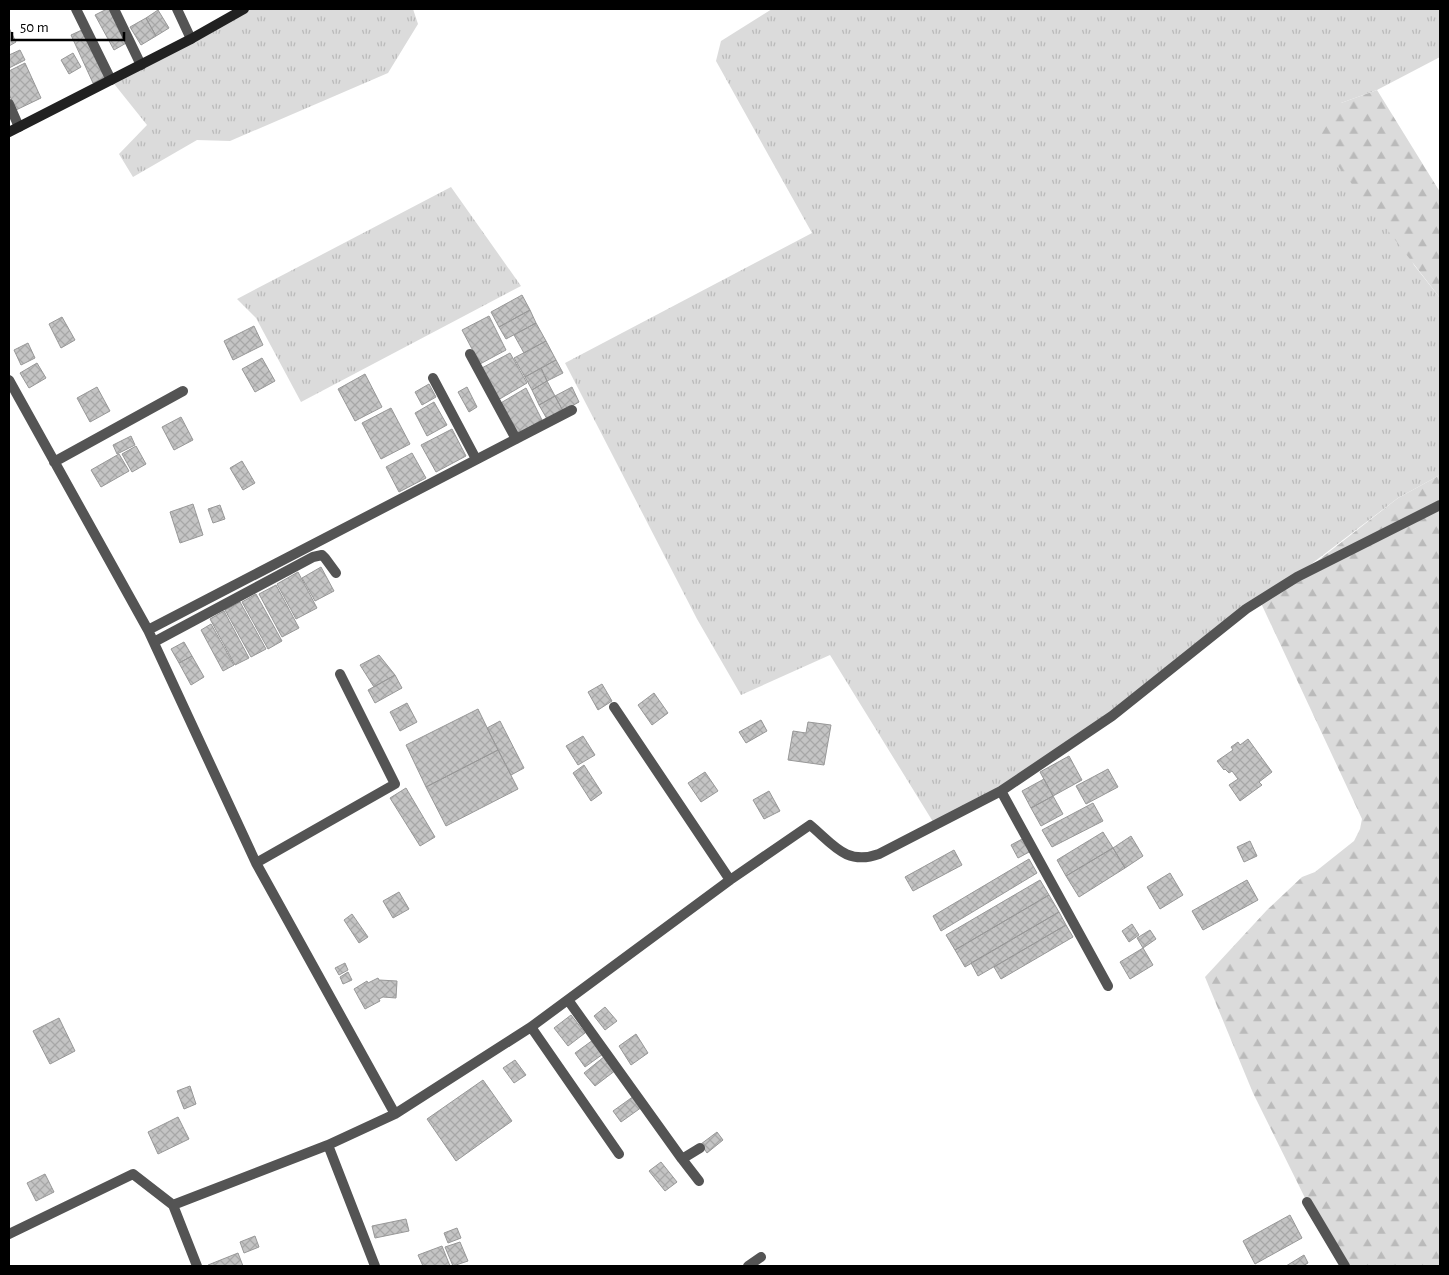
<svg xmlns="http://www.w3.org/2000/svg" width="1449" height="1275" viewBox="0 0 1449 1275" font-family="'Alegreya Sans',sans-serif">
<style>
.grass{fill:url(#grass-tufts)}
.forest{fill:url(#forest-firs)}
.building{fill:url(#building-cross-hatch);stroke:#989898}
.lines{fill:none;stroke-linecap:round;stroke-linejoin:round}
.street{stroke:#545454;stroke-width:10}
.secondary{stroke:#212121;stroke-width:10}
</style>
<defs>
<pattern id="grass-tufts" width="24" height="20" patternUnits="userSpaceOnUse" patternTransform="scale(1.25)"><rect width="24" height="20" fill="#dbdbdb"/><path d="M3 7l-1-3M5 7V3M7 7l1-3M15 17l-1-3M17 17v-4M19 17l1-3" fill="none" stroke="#bababa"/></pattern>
<pattern id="forest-firs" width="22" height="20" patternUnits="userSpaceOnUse" patternTransform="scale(1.25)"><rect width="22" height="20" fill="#dbdbdb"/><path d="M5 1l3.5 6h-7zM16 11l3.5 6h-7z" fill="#bababa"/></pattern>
<pattern id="building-cross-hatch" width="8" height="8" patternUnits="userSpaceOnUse" patternTransform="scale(1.25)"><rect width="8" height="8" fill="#c4c4c4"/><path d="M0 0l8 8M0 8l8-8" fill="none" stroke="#a7a7a7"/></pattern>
</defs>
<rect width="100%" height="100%" fill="#fff"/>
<path class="grass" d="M 244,9 L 413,9 L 418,24 L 388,73 L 230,141 L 197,140 L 133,177 L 119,154 L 147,125 L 111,80 Z
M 772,9 L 1440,9 L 1440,57 L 1377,90 L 1341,103 L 1414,265 L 1440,298 L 1440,475 L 1398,498 L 1112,716 L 1001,791 L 935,825 L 830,655 L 741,695 L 697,619 L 565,363 L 812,233 L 716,61 L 721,41 Z
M 451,187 L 521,286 L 301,402 L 256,318 L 237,299 Z"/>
<path class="forest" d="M 1377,90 L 1440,192 L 1440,298 L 1314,135 L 1341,103 Z
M 1440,475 L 1440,1266 L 1345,1266 L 1307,1202 L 1253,1093 L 1205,977 L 1267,910 L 1302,877 L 1315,872 L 1354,841 L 1360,829 L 1362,819 L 1260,601 L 1297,577 L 1398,498 Z"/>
<path class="building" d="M 107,9 L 110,9 L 128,42 L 114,50 L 95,15 Z
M 158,10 L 169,28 L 156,36 L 146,18 Z
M 146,18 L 156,36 L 141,45 L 130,27 Z
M 9,28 L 16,42 L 9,46 Z
M 84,29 L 107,76 L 93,83 L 71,35 Z
M 20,50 L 25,60 L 9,68 L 9,55 Z
M 73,53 L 81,67 L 69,74 L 61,60 Z
M 25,63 L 41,98 L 16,110 L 9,94 L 9,71 Z
M 522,295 L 530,310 L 499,327 L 491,312 Z
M 530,310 L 536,323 L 506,339 L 499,327 Z
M 489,316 L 506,350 L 480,364 L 462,330 Z
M 62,317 L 75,340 L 61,348 L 49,324 Z
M 536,323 L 546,341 L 524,353 L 514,335 Z
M 254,326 L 263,345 L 233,360 L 224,341 Z
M 546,341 L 556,360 L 525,377 L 514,358 Z
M 28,343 L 35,358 L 21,365 L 14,350 Z
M 510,353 L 527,383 L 498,400 L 480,369 Z
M 262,358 L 275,381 L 255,392 L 242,369 Z
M 556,360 L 563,373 L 547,381 L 541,368 Z
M 37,363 L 46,378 L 29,388 L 20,373 Z
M 541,368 L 547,381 L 532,390 L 525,377 Z
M 365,374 L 382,407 L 355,421 L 338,389 Z
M 547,381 L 555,396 L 539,405 L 532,390 Z
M 429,384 L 436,397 L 422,405 L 415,392 Z
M 97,387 L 110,411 L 90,422 L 77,398 Z
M 467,387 L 477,407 L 469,412 L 458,392 Z
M 572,387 L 579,402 L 563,411 L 555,396 Z
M 526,388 L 542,420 L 516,435 L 499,404 Z
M 555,396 L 563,411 L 547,419 L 539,405 Z
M 434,402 L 447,425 L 427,436 L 415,413 Z
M 391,408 L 410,444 L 381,459 L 362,423 Z
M 181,417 L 193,440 L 174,450 L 162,427 Z
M 452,429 L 466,456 L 436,472 L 421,445 Z
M 131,436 L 135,445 L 117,454 L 113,445 Z
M 136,446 L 146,464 L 132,472 L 122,454 Z
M 412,453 L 426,478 L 399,492 L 386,467 Z
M 119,454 L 129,471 L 101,487 L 91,470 Z
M 242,461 L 255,483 L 243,490 L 230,468 Z
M 193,504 L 203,535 L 180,543 L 170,512 Z
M 220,505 L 225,519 L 213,523 L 208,509 Z
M 321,567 L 334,591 L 315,601 L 302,578 Z
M 298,572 L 317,608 L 296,619 L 277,584 Z
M 276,585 L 299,628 L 282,637 L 259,594 Z
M 256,594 L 282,641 L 268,649 L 242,602 Z
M 240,602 L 266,649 L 251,657 L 225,610 Z
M 224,611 L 249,658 L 235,665 L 210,619 Z
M 211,624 L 234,665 L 223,671 L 201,630 Z
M 184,642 L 192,656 L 179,663 L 171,649 Z
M 379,655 L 395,675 L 374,687 L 360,665 Z
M 192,656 L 204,677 L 191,685 L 179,663 Z
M 395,675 L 402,688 L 375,703 L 368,690 Z
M 602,684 L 612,701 L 598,710 L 588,692 Z
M 654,693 L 668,713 L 652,725 L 638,705 Z
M 407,703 L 417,722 L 400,731 L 390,712 Z
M 478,709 L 498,750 L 426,787 L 406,745 Z
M 761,720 L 767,731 L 746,743 L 739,732 Z
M 500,721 L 524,768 L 511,775 L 487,728 Z
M 808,722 L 831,725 L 824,765 L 788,760 L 793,731 L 806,733 Z
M 583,736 L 595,755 L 578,765 L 566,746 Z
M 1248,739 L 1272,772 L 1259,782 L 1262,785 L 1240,801 L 1229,785 L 1238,779 L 1232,771 L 1229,773 L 1225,769 L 1224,770 L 1217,761 L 1233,750 L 1231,747 L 1238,742 L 1240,745 Z
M 498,750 L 518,789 L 446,826 L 426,787 Z
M 1069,756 L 1082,780 L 1053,796 L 1040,772 Z
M 584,765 L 602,793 L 591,801 L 573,773 Z
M 1108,769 L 1118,787 L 1086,804 L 1076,786 Z
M 705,772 L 718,791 L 701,802 L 688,783 Z
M 1044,779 L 1053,796 L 1031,808 L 1022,791 Z
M 406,788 L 435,837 L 420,846 L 390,798 Z
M 769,791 L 780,811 L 764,819 L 753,800 Z
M 1053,796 L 1063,814 L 1041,826 L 1031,808 Z
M 1093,803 L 1103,821 L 1052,847 L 1042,830 Z
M 1103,832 L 1113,848 L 1066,876 L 1057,860 Z
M 1131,836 L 1143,856 L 1125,868 L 1113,848 Z
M 1024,838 L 1031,851 L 1018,858 L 1011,845 Z
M 1250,841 L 1257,856 L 1244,862 L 1237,847 Z
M 1113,848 L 1125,868 L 1079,897 L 1066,876 Z
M 954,850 L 962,865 L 913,891 L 905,877 Z
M 1029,859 L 1037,873 L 941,931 L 933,916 Z
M 1170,873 L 1183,895 L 1160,909 L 1147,887 Z
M 1040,880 L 1049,895 L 955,950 L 946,935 Z
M 1247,880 L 1258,900 L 1203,930 L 1192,911 Z
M 399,892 L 409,909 L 393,918 L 383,901 Z
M 1049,895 L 1059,912 L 965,967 L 955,950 Z
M 1059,912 L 1066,925 L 978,976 L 971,963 Z
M 352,914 L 368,937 L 359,943 L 344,920 Z
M 1132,924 L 1139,935 L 1129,942 L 1122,931 Z
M 1066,925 L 1073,937 L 1001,979 L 994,967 Z
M 1150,930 L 1156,939 L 1143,948 L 1137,938 Z
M 1143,948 L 1153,965 L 1130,979 L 1120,962 Z
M 345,963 L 348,970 L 339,975 L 335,968 Z
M 348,972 L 352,980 L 343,984 L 340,977 Z
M 378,978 L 379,980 L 397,981 L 396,998 L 383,997 L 379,999 L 380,1001 L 365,1009 L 354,989 L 367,981 L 368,983 Z
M 605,1007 L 617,1021 L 605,1030 L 594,1016 Z
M 571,1015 L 585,1033 L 568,1046 L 554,1028 Z
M 59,1018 L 75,1051 L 50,1064 L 33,1031 Z
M 636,1034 L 648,1053 L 631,1065 L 619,1046 Z
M 593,1040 L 603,1054 L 585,1067 L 575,1053 Z
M 605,1056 L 616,1070 L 595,1086 L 584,1073 Z
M 515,1060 L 526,1075 L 514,1083 L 503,1068 Z
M 483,1080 L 512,1121 L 456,1161 L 427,1119 Z
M 190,1086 L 196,1104 L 184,1109 L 177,1091 Z
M 634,1096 L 642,1107 L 621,1122 L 613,1111 Z
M 178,1117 L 189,1139 L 158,1154 L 148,1132 Z
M 717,1132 L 723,1140 L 707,1153 L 701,1144 Z
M 661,1162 L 677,1182 L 665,1191 L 649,1171 Z
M 45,1174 L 54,1192 L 36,1201 L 27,1183 Z
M 1290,1215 L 1302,1238 L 1255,1264 L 1243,1241 Z
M 406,1219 L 409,1231 L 375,1238 L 372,1226 Z
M 457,1228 L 461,1238 L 448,1243 L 444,1233 Z
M 255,1236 L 259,1247 L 244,1253 L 240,1242 Z
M 460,1242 L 468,1261 L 453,1266 L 445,1247 Z
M 442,1246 L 450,1266 L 423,1266 L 418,1255 Z
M 238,1253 L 243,1266 L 209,1266 L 208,1265 Z
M 1304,1255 L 1308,1263 L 1303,1266 L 1286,1266 Z"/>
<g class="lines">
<path class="street" d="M 76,9 L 111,80
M 114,9 L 141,65
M 177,9 L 191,39
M 9,104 L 19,127
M 470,354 L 516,439
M 433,378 L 476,459
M 9,380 L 148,630 L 256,863 L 395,1114
M 54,462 L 183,391
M 148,630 L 572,410
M 154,642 L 313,557 L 322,555 L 325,558 L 336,573
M 614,707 L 730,880
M 1001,791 L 1108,986
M 256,863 L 395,784 L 340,674
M 568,1000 L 682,1159 L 699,1181
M 531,1027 L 619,1154
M 328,1145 L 375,1266
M 682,1159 L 700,1148
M 1307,1202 L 1345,1266
M 173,1205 L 328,1145 L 395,1114 L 531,1027 L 730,880 L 810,825 C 833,844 846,866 879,854 L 1001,791 L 1112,716 L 1246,609 L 1297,577 L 1440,505
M 9,1234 L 133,1174 L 173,1205 L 197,1266
M 748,1266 L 761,1257"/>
<path class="secondary" d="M 9,132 L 191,39 L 244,9"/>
</g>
<rect width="1449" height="1275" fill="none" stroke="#000000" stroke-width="20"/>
<path d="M12 32v8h112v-8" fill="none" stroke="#000000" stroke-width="2.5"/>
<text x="20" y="32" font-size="15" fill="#000000" stroke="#ffffff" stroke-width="4" paint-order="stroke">50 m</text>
</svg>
